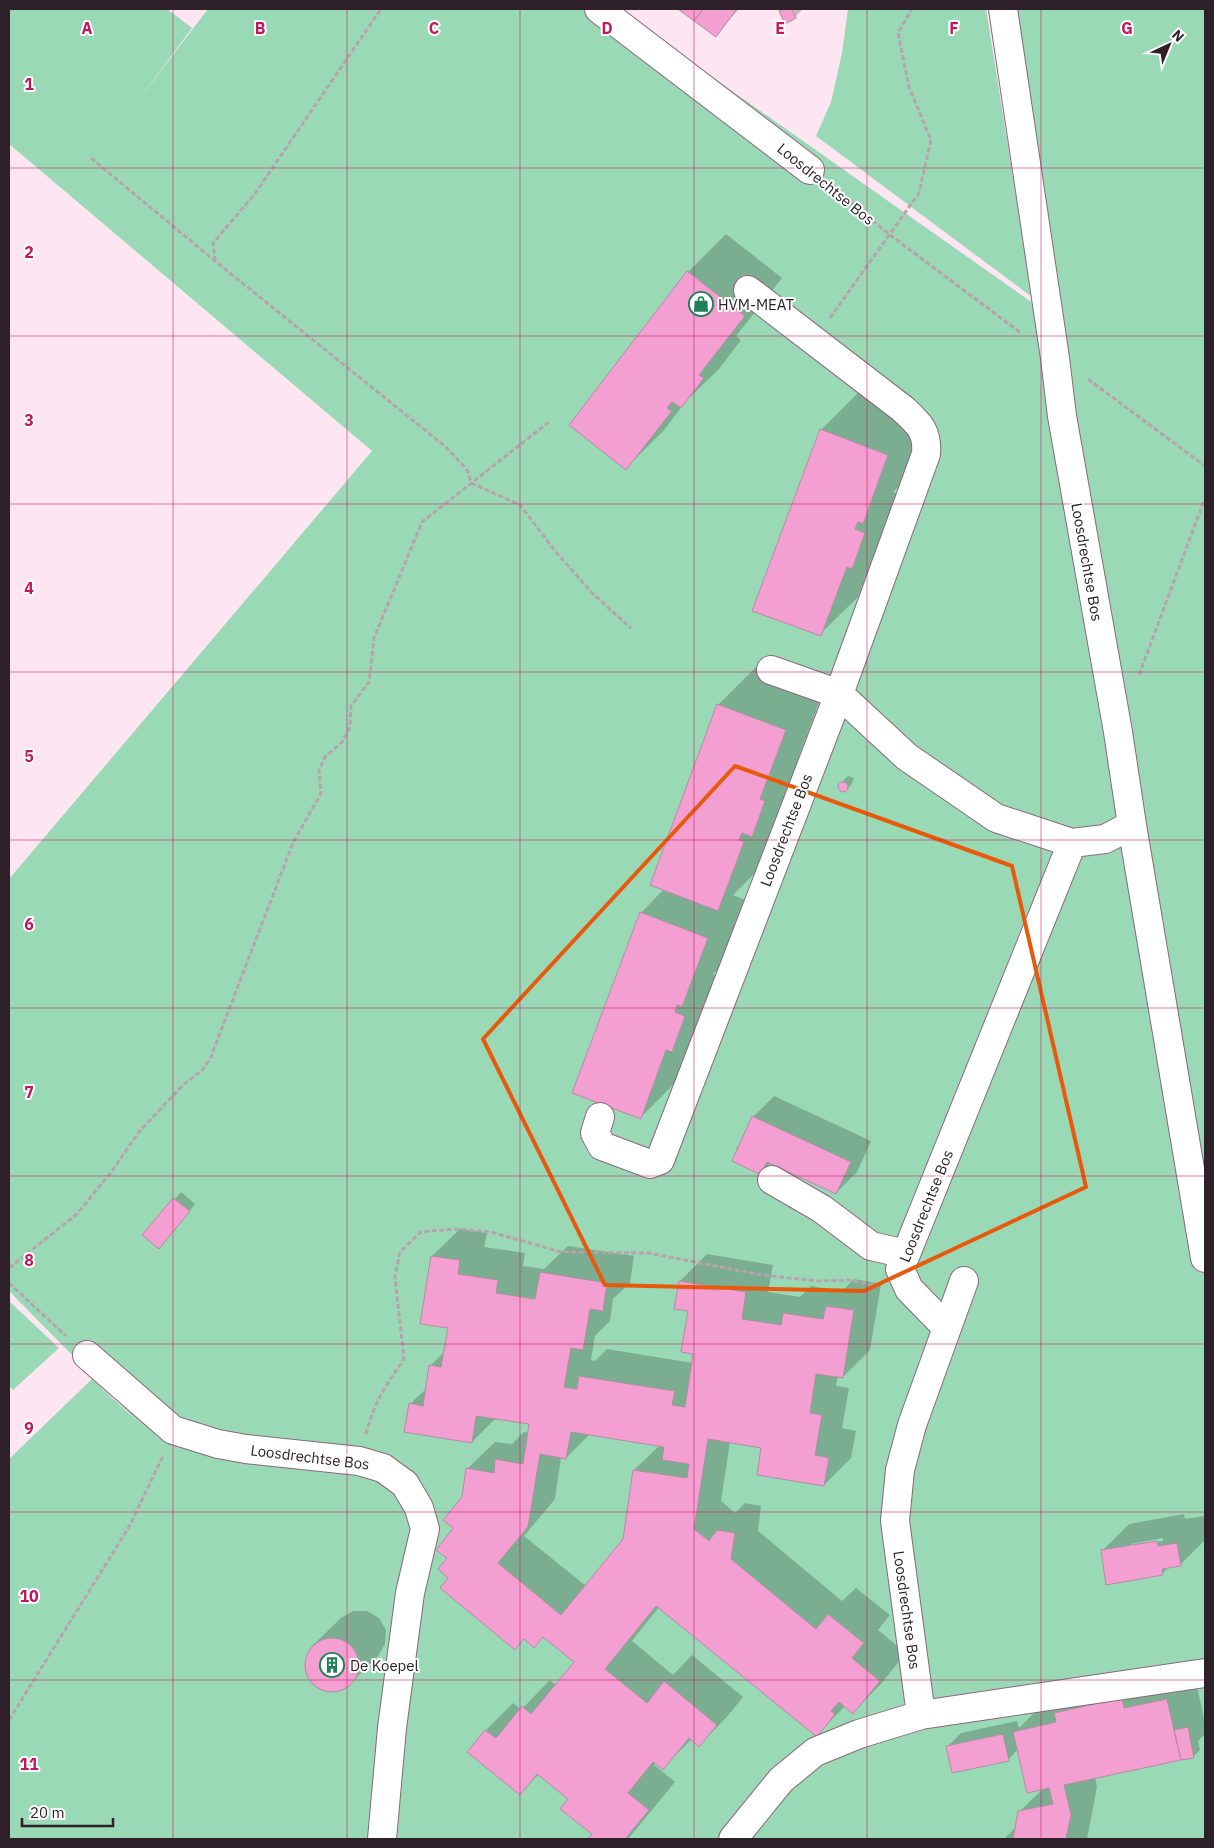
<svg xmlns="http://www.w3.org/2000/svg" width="1214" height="1848" viewBox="0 0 1214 1848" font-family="'IBM Plex Sans',sans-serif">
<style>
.green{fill:#9ad9b5}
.shadow{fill:#0003;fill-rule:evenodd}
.building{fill:#f49fd1;stroke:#b18ea2;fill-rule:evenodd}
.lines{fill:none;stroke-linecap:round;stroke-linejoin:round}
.minor-casing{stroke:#89687b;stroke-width:30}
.path{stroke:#b7a3ae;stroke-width:3;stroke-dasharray:5 2.5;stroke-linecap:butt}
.minor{stroke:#fff;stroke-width:28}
.marked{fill:none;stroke:#e8590c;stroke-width:4;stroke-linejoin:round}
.grid{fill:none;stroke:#c2185b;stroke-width:1;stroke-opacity:0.55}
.labels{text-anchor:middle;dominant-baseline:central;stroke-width:4;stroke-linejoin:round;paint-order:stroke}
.street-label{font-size:15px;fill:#2e2028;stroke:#fff}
.poi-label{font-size:15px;fill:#2e2028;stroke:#fff;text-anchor:start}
.grid-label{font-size:16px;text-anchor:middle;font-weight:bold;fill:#c2185b;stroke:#fff;stroke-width:4;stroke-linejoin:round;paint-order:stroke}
</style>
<rect width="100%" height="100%" fill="#fde6f2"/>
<path class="green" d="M 9,9 L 167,9 L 192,28 L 133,107 L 208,9 L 616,9 L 1054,318 L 1017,9 L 1205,9 L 1205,1839 L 9,1839 L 9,1459 L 92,1379 L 138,1422 L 9,1291 L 9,879 L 372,451 L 9,144 Z
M 848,9 L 986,9 L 1032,297 L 816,136 L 831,102 L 842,53 Z
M 9,1301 L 59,1348 L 13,1390 L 9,1386 Z"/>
<path class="shadow" d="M 680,9 L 739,9 L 715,35 Z
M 783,9 L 801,9 L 802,10 L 795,17 L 780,12 Z
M 726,234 L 782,278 L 736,336 L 741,340 L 719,369 L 687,400 L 664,430 L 626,468 L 688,272 Z
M 859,392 L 926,417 L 900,485 L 893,492 L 902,495 L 889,530 L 880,539 L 858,597 L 820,634 L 821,430 Z
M 756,667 L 823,692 L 797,761 L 802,763 L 790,797 L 780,807 L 756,872 L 733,895 L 745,900 L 720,967 L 713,974 L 722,978 L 678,1080 L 640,1118 L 641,913 L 664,889 L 718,705 Z
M 848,776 L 854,778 L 851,785 L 845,792 L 839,790 L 842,782 Z
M 774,1096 L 871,1141 L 857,1172 L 836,1193 L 771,1163 L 761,1173 L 736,1148 L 742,1142 L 753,1117 Z
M 181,1192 L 195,1204 L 165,1241 L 144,1235 Z
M 460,1229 L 487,1233 L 484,1247 L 525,1253 L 523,1266 L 544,1269 L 568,1246 L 634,1256 L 630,1283 L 613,1299 L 610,1321 L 595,1336 L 591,1360 L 595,1361 L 607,1349 L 693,1363 L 694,1353 L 689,1310 L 680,1281 L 707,1254 L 773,1265 L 768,1292 L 800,1297 L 811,1286 L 842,1291 L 854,1279 L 881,1284 L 870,1350 L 843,1377 L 838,1376 L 836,1386 L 849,1388 L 842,1428 L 856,1431 L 851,1458 L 824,1485 L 763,1447 L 730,1442 L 721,1501 L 735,1513 L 745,1503 L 761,1506 L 758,1531 L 842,1601 L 856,1588 L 890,1615 L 878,1630 L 906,1653 L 880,1685 L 853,1712 L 845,1706 L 817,1735 L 659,1607 L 632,1641 L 673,1675 L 692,1655 L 743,1697 L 726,1718 L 699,1745 L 692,1739 L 662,1768 L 656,1763 L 654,1765 L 675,1782 L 628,1839 L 590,1839 L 594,1834 L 570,1799 L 539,1774 L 520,1793 L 469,1752 L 486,1730 L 513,1703 L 521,1710 L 550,1680 L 556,1685 L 575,1662 L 544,1636 L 534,1646 L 450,1577 L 448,1558 L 463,1497 L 467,1469 L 495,1442 L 512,1444 L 524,1432 L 529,1433 L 530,1423 L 496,1418 L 472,1442 L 410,1404 L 427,1388 L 430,1366 L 445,1351 L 449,1327 L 432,1256 ZM 590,1434 L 660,1445 L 634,1470 L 624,1539 L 586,1586 L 524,1536 L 555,1499 L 561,1457 L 566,1458 Z
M 1184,1514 L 1185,1519 L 1204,1516 L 1205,1540 L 1180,1565 L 1170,1566 L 1162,1574 L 1102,1551 L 1129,1524 ZM 1163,1538 L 1163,1541 L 1131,1546 L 1131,1544 Z
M 353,1611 L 367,1611 L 379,1618 L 386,1630 L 385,1644 L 378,1656 L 350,1684 L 338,1691 L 324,1690 L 312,1683 L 306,1671 L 306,1657 L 313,1645 L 341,1618 Z
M 1194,1673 L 1205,1723 L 1205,1734 L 1198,1741 L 1200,1750 L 1193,1757 L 1095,1777 L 1097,1787 L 1087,1839 L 1004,1839 L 1016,1827 L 1019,1812 L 1043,1789 L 1018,1749 L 1008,1760 L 947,1747 L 961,1733 L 1017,1721 L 1019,1728 L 1042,1705 Z"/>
<path class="building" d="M 678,9 L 703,9 L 694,21 Z
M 703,9 L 737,9 L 716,37 L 694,21 Z
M 784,9 L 792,9 L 796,18 L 785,24 L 779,11 Z
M 687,271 L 745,316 L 699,375 L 704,378 L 681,408 L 672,402 L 667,408 L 672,411 L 626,470 L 569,425 Z
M 820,429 L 888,455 L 863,524 L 858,522 L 855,529 L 865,533 L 852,569 L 847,567 L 821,636 L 752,611 Z
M 717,704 L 786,730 L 760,799 L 765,801 L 752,837 L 742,833 L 739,840 L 744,842 L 718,911 L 650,885 Z
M838 787a5 5 0 1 1 10 0a5 5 0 1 1-10 0Z
M 640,912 L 708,938 L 682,1007 L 677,1005 L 675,1012 L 685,1016 L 672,1052 L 666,1050 L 641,1119 L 572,1093 Z
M 752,1116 L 851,1162 L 836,1194 L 767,1162 L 761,1175 L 732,1161 Z
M 173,1198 L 190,1211 L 159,1249 L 142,1235 Z
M 431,1256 L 460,1260 L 458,1274 L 498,1280 L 496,1293 L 535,1299 L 540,1272 L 607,1283 L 603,1311 L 590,1309 L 583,1350 L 571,1348 L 564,1387 L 577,1389 L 579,1376 L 675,1391 L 672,1405 L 685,1407 L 693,1354 L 681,1352 L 688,1311 L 674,1309 L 679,1281 L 746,1292 L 742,1319 L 781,1325 L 783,1313 L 823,1319 L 826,1306 L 854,1310 L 843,1378 L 816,1374 L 810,1413 L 822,1415 L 815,1455 L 829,1458 L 824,1486 L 757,1475 L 761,1448 L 708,1439 L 694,1529 L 709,1541 L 717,1530 L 735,1533 L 731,1559 L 816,1629 L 828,1614 L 864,1643 L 852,1658 L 880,1681 L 853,1714 L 839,1702 L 831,1711 L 835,1714 L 817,1737 L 656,1606 L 605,1669 L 647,1703 L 664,1681 L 717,1725 L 699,1747 L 689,1738 L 663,1770 L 653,1762 L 628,1793 L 649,1810 L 625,1839 L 588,1839 L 592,1834 L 560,1809 L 568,1799 L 537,1774 L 520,1795 L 467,1752 L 485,1730 L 496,1738 L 522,1706 L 531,1714 L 574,1662 L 543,1637 L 534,1648 L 524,1639 L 515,1650 L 440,1588 L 448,1578 L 438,1569 L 447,1558 L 436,1550 L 453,1528 L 443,1520 L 462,1497 L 466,1468 L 494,1473 L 495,1459 L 523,1464 L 529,1424 L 476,1416 L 472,1443 L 404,1432 L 409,1403 L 423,1406 L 429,1365 L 441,1367 L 448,1328 L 420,1324 ZM 571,1432 L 664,1447 L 662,1460 L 689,1464 L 687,1478 L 633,1470 L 623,1539 L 561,1615 L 498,1563 L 528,1527 L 540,1454 L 566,1459 Z
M 1157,1541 L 1158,1546 L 1177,1543 L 1181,1566 L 1162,1569 L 1163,1575 L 1106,1585 L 1101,1550 Z
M305 1665a27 27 0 1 1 54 0a27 27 0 1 1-54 0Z
M 1122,1698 L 1124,1708 L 1167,1699 L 1181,1760 L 1064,1785 L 1071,1815 L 1066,1839 L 1013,1839 L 1018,1811 L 1053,1804 L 1049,1788 L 1027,1793 L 1013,1732 L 1056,1722 L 1054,1713 Z
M 1188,1727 L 1194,1758 L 1181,1760 L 1174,1730 Z
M 1003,1734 L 1009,1761 L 952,1773 L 946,1746 Z"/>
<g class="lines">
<defs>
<path id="minor" d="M 599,9 L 810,170
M 1003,9 L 1055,358 L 1062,416 L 1118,732 L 1132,825 L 1205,1258
M 771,670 L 839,694 L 907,757 L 996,818 L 1072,843 L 1105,839 L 1132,825
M 600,1117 L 595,1133 L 602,1146 L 650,1164 L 660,1160 L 839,694 L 926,454 C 928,431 919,424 903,409 L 748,290
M 772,1180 L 822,1209 L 871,1246 L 906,1254
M 947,1328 L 964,1281
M 87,1355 L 173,1430 L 218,1444 L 246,1449 L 359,1461 L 383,1468 L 405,1484 L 419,1508 L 425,1529 L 410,1593 L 392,1728 L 382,1839
M 921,1715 L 895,1521 L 900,1470 L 912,1425 L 947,1328 L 909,1289 L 900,1269 L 1072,843
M 733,1839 L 781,1780 L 815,1752 L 859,1734 L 921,1715 L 1205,1673"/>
</defs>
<use href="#minor" class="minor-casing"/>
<path class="path" d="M 91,158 L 215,261 L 446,447 L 468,471 L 471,483
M 832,187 L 890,235 L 1021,333
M 215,261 L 213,243 L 254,195 L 381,9
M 830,318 L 919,193 L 931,140 L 909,87 L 898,33 L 912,9
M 1088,379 L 1205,466
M 471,483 L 520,505 L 556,552 L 594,595 L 631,628
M 1139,675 L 1205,498
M 9,1268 L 77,1214 L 112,1171 L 139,1132 L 182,1086 L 202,1070 L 210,1059 L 293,843 L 321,793 L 319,770 L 325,757 L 342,742 L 350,727 L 351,706 L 369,682 L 374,638 L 422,522 L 549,422
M 9,1283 L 66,1336
M 366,1434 C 374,1402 386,1385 404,1359 L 395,1277 L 400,1252 L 421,1232 L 455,1229 L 491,1232 L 561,1252 L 649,1253 L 762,1275 L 818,1281 L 850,1280 L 871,1285 L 875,1282
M 9,1720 L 129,1527 L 163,1456"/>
<use href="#minor" class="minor"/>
</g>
<path class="marked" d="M 735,766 L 1012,866 L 1086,1187 L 864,1291 L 605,1285 L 483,1039 Z"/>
<path class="grid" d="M 173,9 L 173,1839M 347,9 L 347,1839M 520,9 L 520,1839M 694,9 L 694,1839M 867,9 L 867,1839M 1041,9 L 1041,1839M 9,168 L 1205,168M 9,336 L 1205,336M 9,504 L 1205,504M 9,672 L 1205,672M 9,840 L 1205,840M 9,1008 L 1205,1008M 9,1176 L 1205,1176M 9,1344 L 1205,1344M 9,1512 L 1205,1512M 9,1680 L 1205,1680"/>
<defs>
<symbol id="shop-ring" viewBox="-11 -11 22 22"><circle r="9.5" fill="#fff" stroke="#227f55" stroke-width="1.5"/><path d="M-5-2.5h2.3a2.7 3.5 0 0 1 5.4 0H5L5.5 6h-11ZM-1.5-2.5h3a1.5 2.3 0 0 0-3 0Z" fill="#227f55"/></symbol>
<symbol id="building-ring" viewBox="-11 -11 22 22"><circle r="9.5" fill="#fff" stroke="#227f55" stroke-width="1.5"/><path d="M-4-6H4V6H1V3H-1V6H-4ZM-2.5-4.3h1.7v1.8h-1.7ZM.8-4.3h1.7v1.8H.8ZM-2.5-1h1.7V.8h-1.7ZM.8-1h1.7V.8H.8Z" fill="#227f55"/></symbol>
</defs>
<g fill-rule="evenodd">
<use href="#shop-ring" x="687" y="290" width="28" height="28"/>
<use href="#building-ring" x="318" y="1651" width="28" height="28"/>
</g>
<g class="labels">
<g class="street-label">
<text transform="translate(826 184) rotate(39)">Loosdrechtse Bos</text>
<text transform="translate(1087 562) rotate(80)">Loosdrechtse Bos</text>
<text transform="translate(786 830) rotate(-69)">Loosdrechtse Bos</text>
<text transform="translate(926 1206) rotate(-68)">Loosdrechtse Bos</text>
<text transform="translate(310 1457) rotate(7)">Loosdrechtse Bos</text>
<text transform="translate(907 1610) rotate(82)">Loosdrechtse Bos</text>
</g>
<g class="poi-label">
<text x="718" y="304">HVM-MEAT</text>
<text x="350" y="1665">De Koepel</text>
</g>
</g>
<g class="grid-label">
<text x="87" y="34">A</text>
<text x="260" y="34">B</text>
<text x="434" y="34">C</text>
<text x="607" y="34">D</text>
<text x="780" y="34">E</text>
<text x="954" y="34">F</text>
<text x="1127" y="34">G</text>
<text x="29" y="90">1</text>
<text x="29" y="258">2</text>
<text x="29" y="426">3</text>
<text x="29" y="594">4</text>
<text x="29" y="762">5</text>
<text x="29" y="930">6</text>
<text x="29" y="1098">7</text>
<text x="29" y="1266">8</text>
<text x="29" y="1434">9</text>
<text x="29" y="1602">10</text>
<text x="29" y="1770">11</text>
</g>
<rect width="1214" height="1848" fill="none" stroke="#2e2028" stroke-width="20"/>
<g transform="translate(1169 45) rotate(44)" stroke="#ffffff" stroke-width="4" paint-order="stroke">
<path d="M0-4L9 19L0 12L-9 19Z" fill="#2e2028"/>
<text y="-8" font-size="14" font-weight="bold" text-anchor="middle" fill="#2e2028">N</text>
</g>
<path d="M22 1818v8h91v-8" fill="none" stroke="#2e2028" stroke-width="2.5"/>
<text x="30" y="1818" font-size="15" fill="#2e2028" stroke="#ffffff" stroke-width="4" paint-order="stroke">20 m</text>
</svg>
